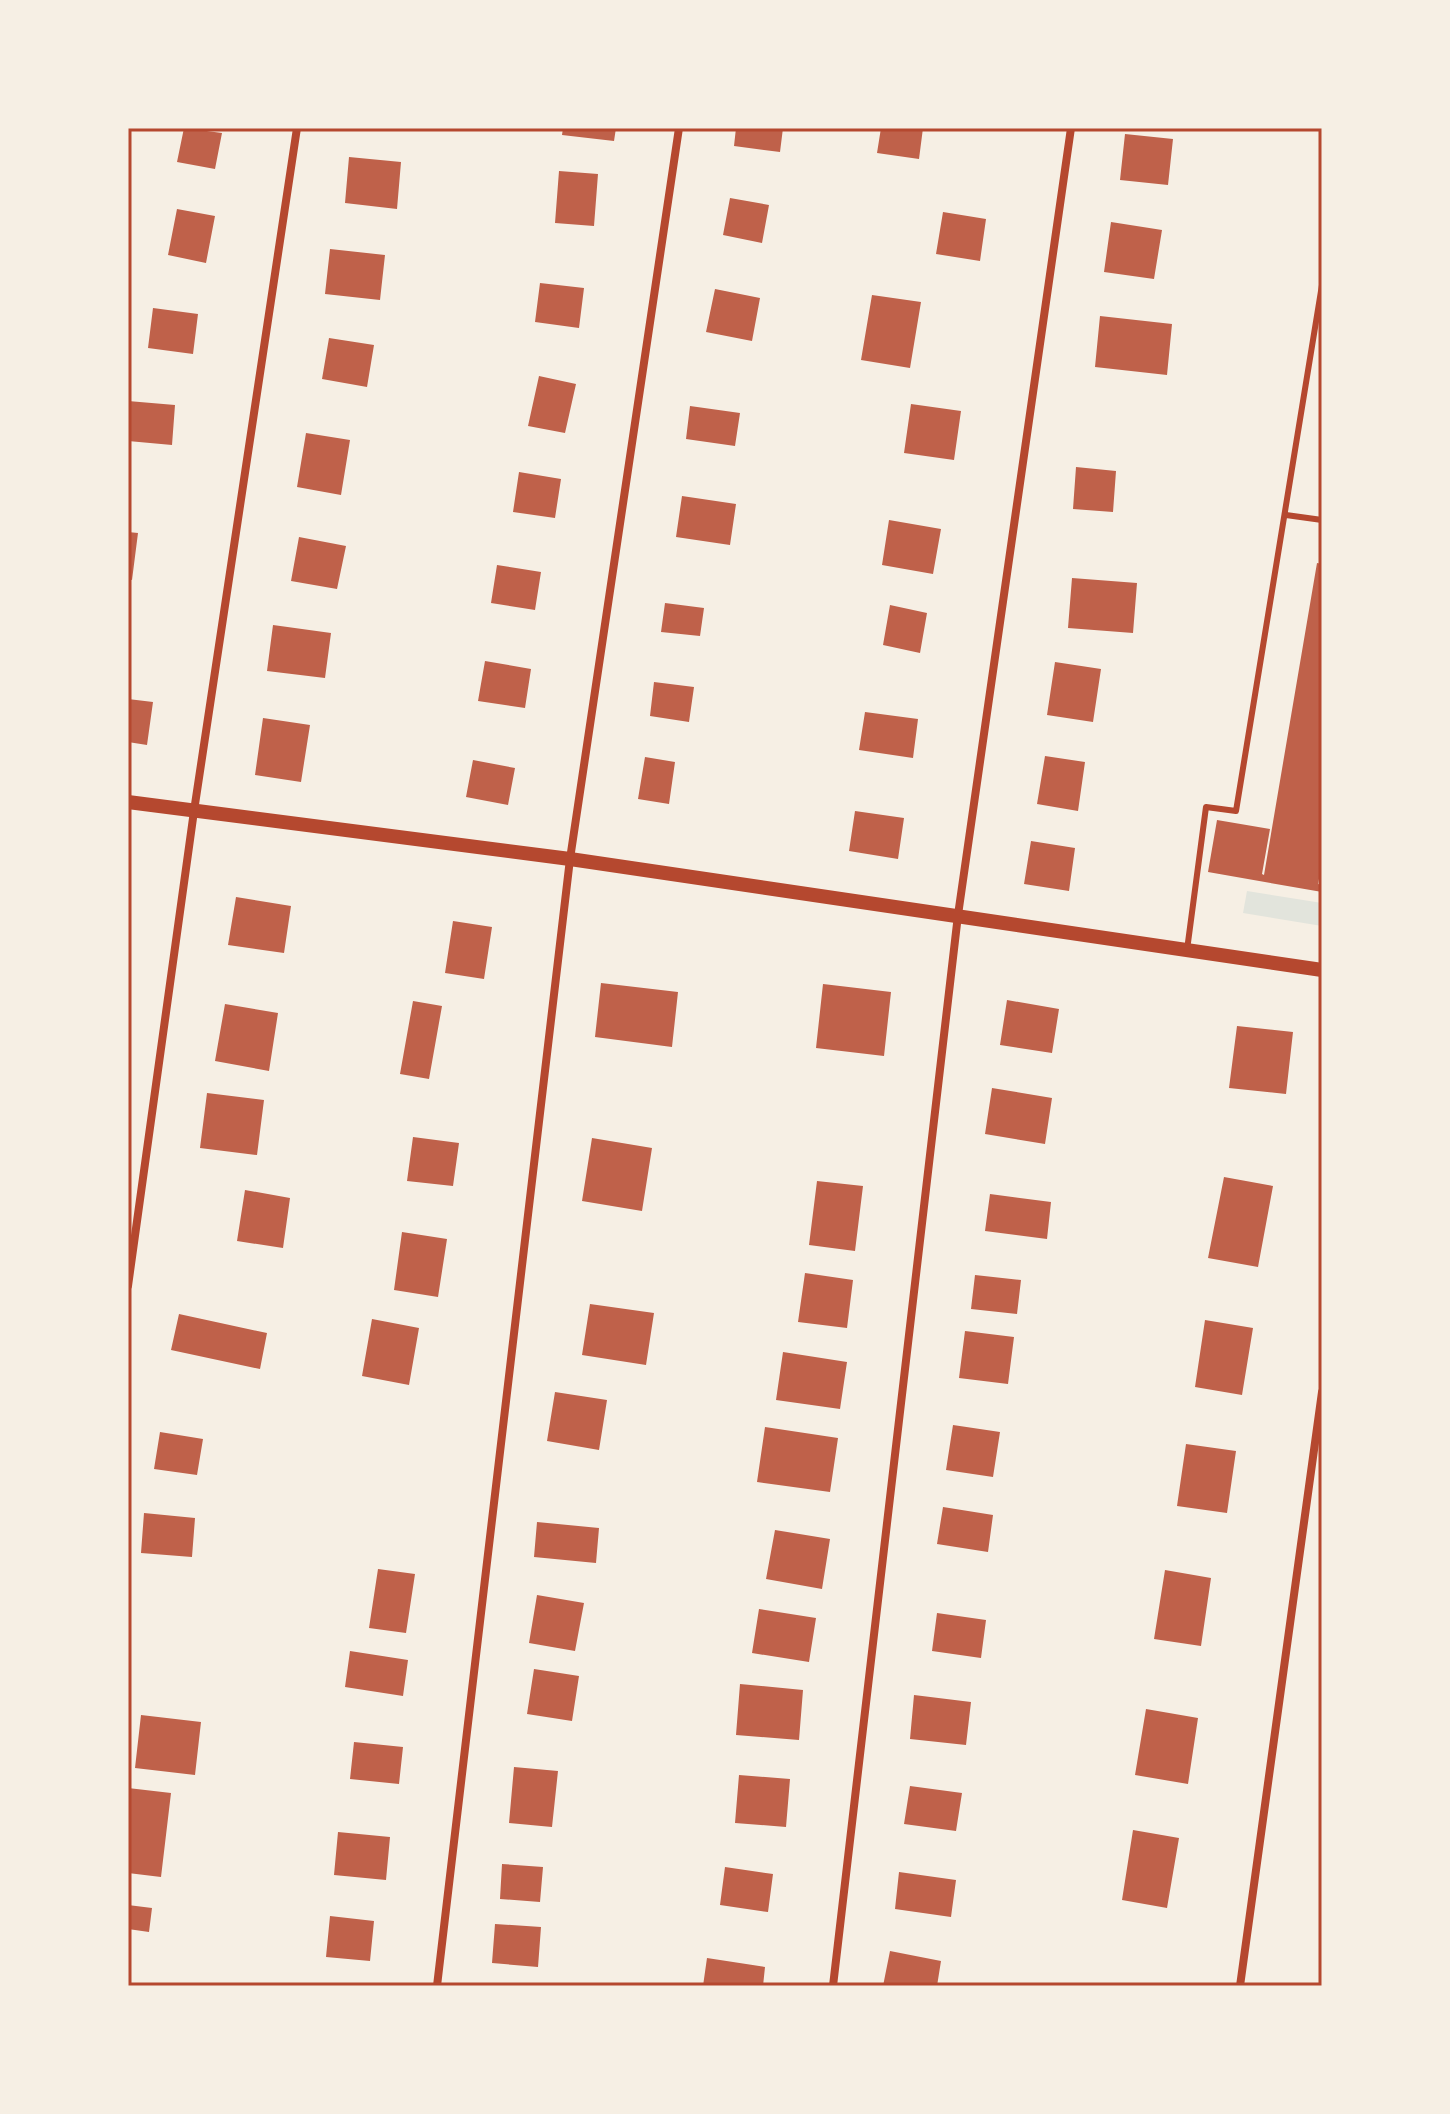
<svg xmlns="http://www.w3.org/2000/svg" width="1450" height="2114" viewBox="0 0 1450 2114" font-family="Commissioner,sans-serif">
<style>
.green{fill:#e2e4dc}
.building{fill:#bf614a}
.lines{fill:none;stroke-linecap:round;stroke-linejoin:round}
.service{stroke:#b5482f;stroke-width:6}
.minor{stroke:#b5482f;stroke-width:8}
.tertiary{stroke:#b5482f;stroke-width:14}
.neatline{fill:none;stroke:#b5482f;stroke-width:3}
</style>
<rect width="100%" height="100%" fill="#f6efe4"/>
<path class="green" d="M 1247,891 L 1322,903 L 1322,926 L 1243,913 Z"/>
<path class="building" d="M 184,128 L 222,133 L 215,169 L 177,162 Z
M 563,128 L 616,128 L 614,141 L 562,135 Z
M 736,128 L 783,128 L 780,152 L 734,146 Z
M 881,128 L 923,128 L 919,159 L 877,153 Z
M 1125,134 L 1173,139 L 1168,185 L 1120,180 Z
M 349,157 L 401,162 L 397,209 L 345,203 Z
M 559,171 L 598,174 L 594,226 L 555,223 Z
M 730,198 L 769,205 L 762,243 L 723,235 Z
M 177,209 L 215,216 L 206,263 L 168,255 Z
M 943,212 L 986,219 L 980,261 L 936,254 Z
M 1111,222 L 1162,230 L 1154,279 L 1104,272 Z
M 330,249 L 385,255 L 380,300 L 325,294 Z
M 540,283 L 584,288 L 579,328 L 535,322 Z
M 715,289 L 760,298 L 752,341 L 706,332 Z
M 872,295 L 921,302 L 910,368 L 861,360 Z
M 153,308 L 198,314 L 193,354 L 148,348 Z
M 1100,316 L 1172,324 L 1167,375 L 1095,367 Z
M 329,338 L 374,345 L 367,387 L 322,379 Z
M 539,376 L 576,384 L 565,433 L 528,426 Z
M 128,401 L 175,405 L 172,445 L 128,441 Z
M 911,404 L 961,411 L 954,460 L 904,453 Z
M 690,406 L 740,413 L 735,446 L 686,439 Z
M 306,433 L 350,440 L 341,495 L 297,487 Z
M 1076,467 L 1116,471 L 1113,512 L 1073,509 Z
M 519,472 L 561,479 L 555,518 L 513,512 Z
M 682,496 L 736,504 L 730,545 L 676,537 Z
M 889,520 L 941,529 L 933,574 L 882,565 Z
M 128,532 L 138,533 L 132,580 L 128,579 Z
M 299,537 L 346,546 L 337,589 L 291,581 Z
M 1317,563 L 1322,564 L 1322,863 L 1318,884 L 1322,885 L 1322,892 L 1208,872 L 1217,820 L 1270,829 L 1262,874 L 1264,875 Z
M 497,565 L 541,572 L 535,610 L 491,603 Z
M 1072,578 L 1137,583 L 1133,633 L 1068,628 Z
M 665,603 L 704,608 L 700,636 L 661,632 Z
M 890,605 L 927,613 L 920,653 L 883,645 Z
M 273,625 L 331,633 L 325,678 L 267,671 Z
M 485,661 L 531,669 L 525,708 L 478,701 Z
M 1055,662 L 1101,669 L 1093,722 L 1047,715 Z
M 654,682 L 694,687 L 689,722 L 650,716 Z
M 128,699 L 153,702 L 147,745 L 128,742 Z
M 865,712 L 918,719 L 913,758 L 859,750 Z
M 263,718 L 310,725 L 301,782 L 255,775 Z
M 1045,756 L 1085,762 L 1078,811 L 1037,804 Z
M 645,757 L 675,762 L 669,804 L 638,799 Z
M 473,760 L 515,768 L 508,805 L 466,797 Z
M 855,811 L 904,818 L 898,859 L 849,851 Z
M 1031,841 L 1075,848 L 1069,891 L 1024,884 Z
M 236,897 L 291,906 L 284,953 L 228,945 Z
M 453,921 L 492,927 L 484,979 L 445,973 Z
M 601,983 L 678,992 L 672,1047 L 595,1037 Z
M 823,984 L 891,992 L 884,1056 L 816,1048 Z
M 1007,1000 L 1059,1009 L 1052,1053 L 1000,1045 Z
M 413,1001 L 442,1006 L 429,1079 L 400,1074 Z
M 225,1004 L 278,1013 L 269,1071 L 215,1061 Z
M 1237,1026 L 1293,1032 L 1286,1094 L 1229,1088 Z
M 992,1088 L 1052,1098 L 1045,1144 L 985,1134 Z
M 207,1093 L 264,1100 L 257,1155 L 200,1148 Z
M 413,1137 L 459,1143 L 453,1186 L 407,1181 Z
M 592,1138 L 652,1148 L 642,1211 L 582,1201 Z
M 1224,1177 L 1273,1186 L 1258,1267 L 1208,1258 Z
M 817,1181 L 863,1186 L 855,1251 L 809,1245 Z
M 245,1190 L 290,1198 L 283,1248 L 237,1241 Z
M 990,1194 L 1051,1202 L 1047,1239 L 985,1231 Z
M 402,1232 L 447,1239 L 438,1297 L 394,1290 Z
M 805,1273 L 853,1280 L 847,1328 L 798,1322 Z
M 975,1275 L 1021,1280 L 1017,1314 L 971,1309 Z
M 590,1304 L 654,1313 L 646,1365 L 582,1355 Z
M 179,1314 L 267,1333 L 260,1369 L 171,1350 Z
M 372,1319 L 419,1328 L 409,1385 L 362,1376 Z
M 1205,1320 L 1253,1328 L 1242,1395 L 1195,1387 Z
M 965,1331 L 1014,1337 L 1008,1384 L 959,1378 Z
M 783,1352 L 847,1362 L 840,1409 L 776,1400 Z
M 555,1392 L 607,1400 L 599,1450 L 547,1441 Z
M 953,1425 L 1000,1432 L 993,1477 L 946,1470 Z
M 765,1427 L 838,1438 L 830,1492 L 757,1482 Z
M 160,1432 L 203,1439 L 197,1475 L 154,1469 Z
M 1186,1444 L 1236,1451 L 1227,1513 L 1177,1506 Z
M 943,1507 L 993,1515 L 988,1552 L 937,1544 Z
M 144,1513 L 195,1518 L 192,1557 L 141,1553 Z
M 537,1522 L 599,1528 L 596,1563 L 534,1557 Z
M 775,1530 L 830,1539 L 822,1589 L 766,1579 Z
M 378,1569 L 415,1574 L 406,1633 L 369,1628 Z
M 1165,1570 L 1211,1578 L 1201,1646 L 1154,1639 Z
M 537,1595 L 584,1603 L 575,1651 L 529,1643 Z
M 759,1609 L 816,1618 L 809,1662 L 752,1653 Z
M 937,1613 L 986,1620 L 981,1658 L 932,1651 Z
M 350,1651 L 408,1660 L 403,1696 L 345,1687 Z
M 534,1669 L 579,1676 L 572,1721 L 527,1714 Z
M 740,1684 L 803,1690 L 799,1740 L 736,1735 Z
M 914,1695 L 971,1702 L 966,1745 L 910,1739 Z
M 1146,1709 L 1198,1718 L 1188,1784 L 1135,1775 Z
M 141,1715 L 201,1722 L 195,1775 L 135,1768 Z
M 354,1742 L 403,1747 L 399,1784 L 350,1779 Z
M 514,1767 L 558,1771 L 552,1827 L 509,1823 Z
M 739,1775 L 790,1779 L 786,1827 L 735,1823 Z
M 910,1786 L 962,1793 L 956,1831 L 904,1824 Z
M 128,1788 L 171,1793 L 161,1877 L 128,1873 Z
M 1133,1830 L 1179,1838 L 1167,1908 L 1122,1900 Z
M 338,1832 L 390,1837 L 386,1880 L 334,1875 Z
M 502,1864 L 543,1867 L 540,1902 L 500,1899 Z
M 725,1867 L 773,1874 L 768,1912 L 720,1905 Z
M 899,1872 L 956,1880 L 951,1917 L 895,1909 Z
M 128,1905 L 152,1908 L 149,1932 L 128,1929 Z
M 330,1916 L 374,1921 L 370,1961 L 326,1957 Z
M 495,1924 L 541,1927 L 538,1967 L 492,1963 Z
M 890,1951 L 941,1961 L 937,1986 L 883,1986 Z
M 707,1958 L 765,1967 L 763,1986 L 703,1986 Z"/>
<g class="lines">
<path class="service" d="M 1286,515 L 1322,520
M 1187,950 L 1206,807 L 1236,811 L 1322,285"/>
<path class="minor" d="M 128,1286 L 194,811 L 297,128
M 437,1986 L 570,859 L 679,128
M 833,1986 L 958,915 L 1071,128
M 1240,1986 L 1322,1392"/>
<path class="tertiary" d="M 128,802 L 570,859 L 1322,970"/>
</g>
<rect width="1450" height="2114" fill="none" stroke="#f6efe4" stroke-width="260"/>
<rect x="130" y="130" width="1190" height="1854" class="neatline"/>
</svg>
